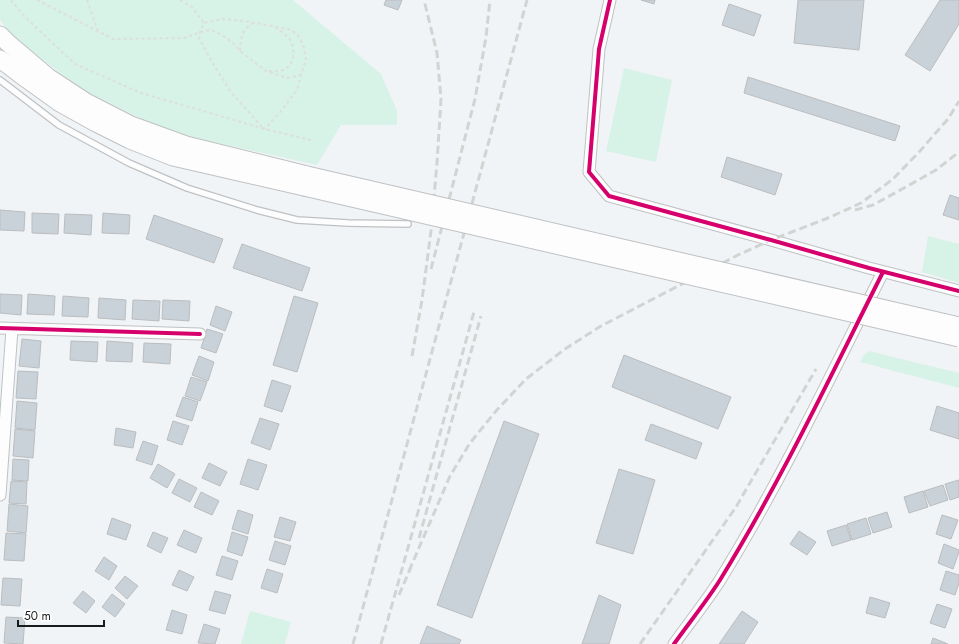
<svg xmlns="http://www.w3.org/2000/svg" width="959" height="644" viewBox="0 0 959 644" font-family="Jost,sans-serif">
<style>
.green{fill:#d7f2e7}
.building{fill:#c9d2d9;stroke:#bbbdbf}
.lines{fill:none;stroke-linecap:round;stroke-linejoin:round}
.lane-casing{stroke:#bfc1c3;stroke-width:8}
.street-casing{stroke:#bfc1c3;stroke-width:13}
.primary-casing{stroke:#bfc1c3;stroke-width:19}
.path{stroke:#dddedf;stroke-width:2;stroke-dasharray:3 3;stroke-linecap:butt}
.lane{stroke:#fdfdfe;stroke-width:5.5}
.street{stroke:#fdfdfe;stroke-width:11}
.primary{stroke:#fdfdfe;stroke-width:17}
.rail{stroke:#d2d3d3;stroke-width:3;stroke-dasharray:8 4;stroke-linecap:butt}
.primary-bridge-casing{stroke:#bfc1c3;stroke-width:19;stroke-linecap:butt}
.primary-bridge{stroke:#fdfdfe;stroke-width:17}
.cycleway-casing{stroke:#fff;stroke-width:6}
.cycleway{stroke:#d6006c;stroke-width:4}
</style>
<rect width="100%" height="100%" fill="#f1f4f6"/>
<path class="green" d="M 0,0 L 293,0 L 381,74 L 397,111 L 397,125 L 341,125 L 317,165 L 169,132 L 82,90 L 11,35 L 0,20 Z
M 624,68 L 672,80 L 656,162 L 606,151 Z
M 928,236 L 959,244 L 959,283 L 922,272 Z
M 869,351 L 959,373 L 959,388 L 860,362 L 863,356 Z
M 250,611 L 291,622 L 285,644 L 241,644 Z"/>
<path class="building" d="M 386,0 L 402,0 L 398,10 L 384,5 Z
M 641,0 L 655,0 L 654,4 Z
M 798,0 L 864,0 L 859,50 L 794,43 Z
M 940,0 L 959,0 L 959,24 L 930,71 L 905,55 Z
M 729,4 L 761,15 L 754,36 L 722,25 Z
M 748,77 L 900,126 L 895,141 L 744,93 Z
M 727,157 L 782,174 L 775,195 L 721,177 Z
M 950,195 L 959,198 L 959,220 L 943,215 Z
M 0,210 L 25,212 L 24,231 L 0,230 Z
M 32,213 L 59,214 L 58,234 L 32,233 Z
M 103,213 L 130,215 L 129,234 L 102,233 Z
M 65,214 L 92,215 L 91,235 L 64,233 Z
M 154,215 L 223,239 L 214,263 L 146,239 Z
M 242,244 L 310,268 L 302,291 L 233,268 Z
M 0,294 L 22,295 L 21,315 L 0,313 Z
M 28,294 L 55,296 L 54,315 L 27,314 Z
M 63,296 L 89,298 L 88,317 L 62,316 Z
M 294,296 L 318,303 L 297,372 L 273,365 Z
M 99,298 L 126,300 L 125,320 L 98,318 Z
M 133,300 L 160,301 L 159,321 L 132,319 Z
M 163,300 L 190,301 L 189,321 L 162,319 Z
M 216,306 L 232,312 L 225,331 L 210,325 Z
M 207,329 L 223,334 L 216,353 L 201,348 Z
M 22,339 L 41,341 L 39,368 L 19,366 Z
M 71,341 L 98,342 L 97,362 L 70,360 Z
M 107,341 L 133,343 L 132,362 L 106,361 Z
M 144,343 L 171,344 L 170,364 L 143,362 Z
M 624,355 L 731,397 L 718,429 L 612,387 Z
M 199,356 L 214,362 L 208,381 L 192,375 Z
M 18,371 L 38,372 L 36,399 L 16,398 Z
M 191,377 L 207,382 L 200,401 L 185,396 Z
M 272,380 L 291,386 L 282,412 L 264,406 Z
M 183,397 L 198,402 L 192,421 L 176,416 Z
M 17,401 L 37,403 L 35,430 L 15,428 Z
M 937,406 L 959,413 L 959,439 L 930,430 Z
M 260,418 L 279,424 L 270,450 L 251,443 Z
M 173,421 L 189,426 L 182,445 L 167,440 Z
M 504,421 L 539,434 L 472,618 L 437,605 Z
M 651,424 L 702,443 L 696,459 L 645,440 Z
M 116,428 L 136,432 L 133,448 L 114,445 Z
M 15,429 L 35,431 L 33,458 L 13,456 Z
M 143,441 L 158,446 L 152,465 L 136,460 Z
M 13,459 L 29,460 L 28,481 L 12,480 Z
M 248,459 L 267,465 L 258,490 L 240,484 Z
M 209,463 L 227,472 L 220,486 L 202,478 Z
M 158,464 L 175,474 L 167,488 L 150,478 Z
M 619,469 L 655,480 L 633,554 L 596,543 Z
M 179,479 L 197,488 L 190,502 L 172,493 Z
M 959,480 L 959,497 L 950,500 L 945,484 Z
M 11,481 L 27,482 L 26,504 L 9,503 Z
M 943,485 L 948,500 L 930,506 L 924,491 Z
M 923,491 L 928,507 L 909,513 L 904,497 Z
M 201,492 L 219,501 L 212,515 L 194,507 Z
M 9,504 L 28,506 L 26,533 L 7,531 Z
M 238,510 L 253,515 L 248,534 L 232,529 Z
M 887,512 L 892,527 L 873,533 L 868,518 Z
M 942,515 L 958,520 L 951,539 L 936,534 Z
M 280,517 L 296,522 L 290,541 L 274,537 Z
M 112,518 L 131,525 L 126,540 L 107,534 Z
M 866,518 L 871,534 L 852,540 L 847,524 Z
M 846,525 L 851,540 L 832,546 L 827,531 Z
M 184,530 L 202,538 L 196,553 L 177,545 Z
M 799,531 L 816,542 L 807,555 L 790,544 Z
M 153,532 L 168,538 L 161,553 L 147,546 Z
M 232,532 L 248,537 L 242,556 L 227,551 Z
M 6,533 L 26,534 L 24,561 L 4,560 Z
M 275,541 L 291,546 L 285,565 L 269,560 Z
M 944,544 L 959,550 L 959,552 L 953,569 L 938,563 Z
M 222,556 L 238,561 L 232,580 L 216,575 Z
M 104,557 L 117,566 L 109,580 L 95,571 Z
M 267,569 L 283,574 L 277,593 L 261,588 Z
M 179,570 L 194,577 L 187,591 L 172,585 Z
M 946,571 L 959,575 L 959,583 L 955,595 L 940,590 Z
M 125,576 L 138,586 L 127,599 L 115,588 Z
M 3,578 L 22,579 L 20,606 L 1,605 Z
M 83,591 L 95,601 L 86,613 L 73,603 Z
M 215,591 L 231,595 L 225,614 L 209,610 Z
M 112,594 L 125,604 L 115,617 L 102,607 Z
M 599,595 L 621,605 L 609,644 L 582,644 Z
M 870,597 L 890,603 L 885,618 L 866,613 Z
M 937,604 L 952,609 L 945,628 L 930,623 Z
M 172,610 L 187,615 L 182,634 L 166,630 Z
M 742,611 L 758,622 L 744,644 L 719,644 Z
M 6,617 L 25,618 L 23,644 L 4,643 Z
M 204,624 L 220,629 L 215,644 L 198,643 Z
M 427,626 L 461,640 L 459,644 L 420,644 Z
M 933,638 L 948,644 L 931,644 Z"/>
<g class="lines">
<defs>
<path id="lane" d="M 0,80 L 59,125 L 129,163 L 187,188 L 257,210 L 297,220 L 348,223 L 408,224"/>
<path id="street" d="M 610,0 L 599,49 L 589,172 L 609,196 L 771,240 L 869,268 L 959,291
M 0,328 L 200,334
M 0,495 L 12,329
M 674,644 C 689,623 706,602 720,580 C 781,481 831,375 883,272"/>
<path id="primary" d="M 0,35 L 8,43 L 48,77 L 86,102 L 131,125 L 186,145 L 307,175
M 0,59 L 21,75 L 60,103 L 96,123 L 130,140 L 173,157 L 304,187"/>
</defs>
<use href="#lane" class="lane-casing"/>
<use href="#street" class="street-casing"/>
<use href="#primary" class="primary-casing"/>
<path class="path" d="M 11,0 L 24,16 L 75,64 L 141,93 L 265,129 L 314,141
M 37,0 L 113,39 L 185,38 L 200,32 L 211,30 L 220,34 L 232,42 L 240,51 L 266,71 L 287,78 L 300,75
M 87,0 L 98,31
M 180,0 L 192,7 L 204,23
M 240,51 C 241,38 241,31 253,23
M 269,71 C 274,71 281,72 285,69 C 296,64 295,47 289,38 C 285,34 280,31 276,28
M 262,127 L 231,92 L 212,62 L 199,38 L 200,32 L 204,23 L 212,21 L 224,19 L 250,22 L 292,30 L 300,38 L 304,48 L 306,60 L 301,75 L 297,90 L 281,111 L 265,129"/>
<use href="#lane" class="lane"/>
<use href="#street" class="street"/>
<use href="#primary" class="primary"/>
<path class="rail" d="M 855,210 L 873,205 L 904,188 L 936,170 L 959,152
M 431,269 L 475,99 L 486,37 L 490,0
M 412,356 L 422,300 L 431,231 L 437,163 L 441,99 L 437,53 L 424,0
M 419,538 L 481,316
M 409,571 L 450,476 L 470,443 L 496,411 L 526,379 L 565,349 L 601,326 L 738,255 L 771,240 L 828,218 L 861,203 L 893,179 L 920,151 L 948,119 L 959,101
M 399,595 L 411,567
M 353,644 L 527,0
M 381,644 L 474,312
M 640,644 L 736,507 L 816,369"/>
<defs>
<path id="primary-bridge" d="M 307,175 L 959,326
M 304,187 L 959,338"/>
</defs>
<use href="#primary-bridge" class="primary-bridge-casing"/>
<use href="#primary-bridge" class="primary-bridge"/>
<defs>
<path id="cycleway" d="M 610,0 L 599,49 L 589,172 L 609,196 L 771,240 L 869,268 L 959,291
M 0,328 L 200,334
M 674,644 C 689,623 706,602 720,580 C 781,481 831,375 883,272"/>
</defs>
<use href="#cycleway" class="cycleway-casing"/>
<use href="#cycleway" class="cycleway"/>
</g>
<path d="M18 620v6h86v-6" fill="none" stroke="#181b1c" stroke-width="2"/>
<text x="24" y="620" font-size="12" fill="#181b1c" stroke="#ffffff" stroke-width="3" paint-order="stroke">50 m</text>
</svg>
